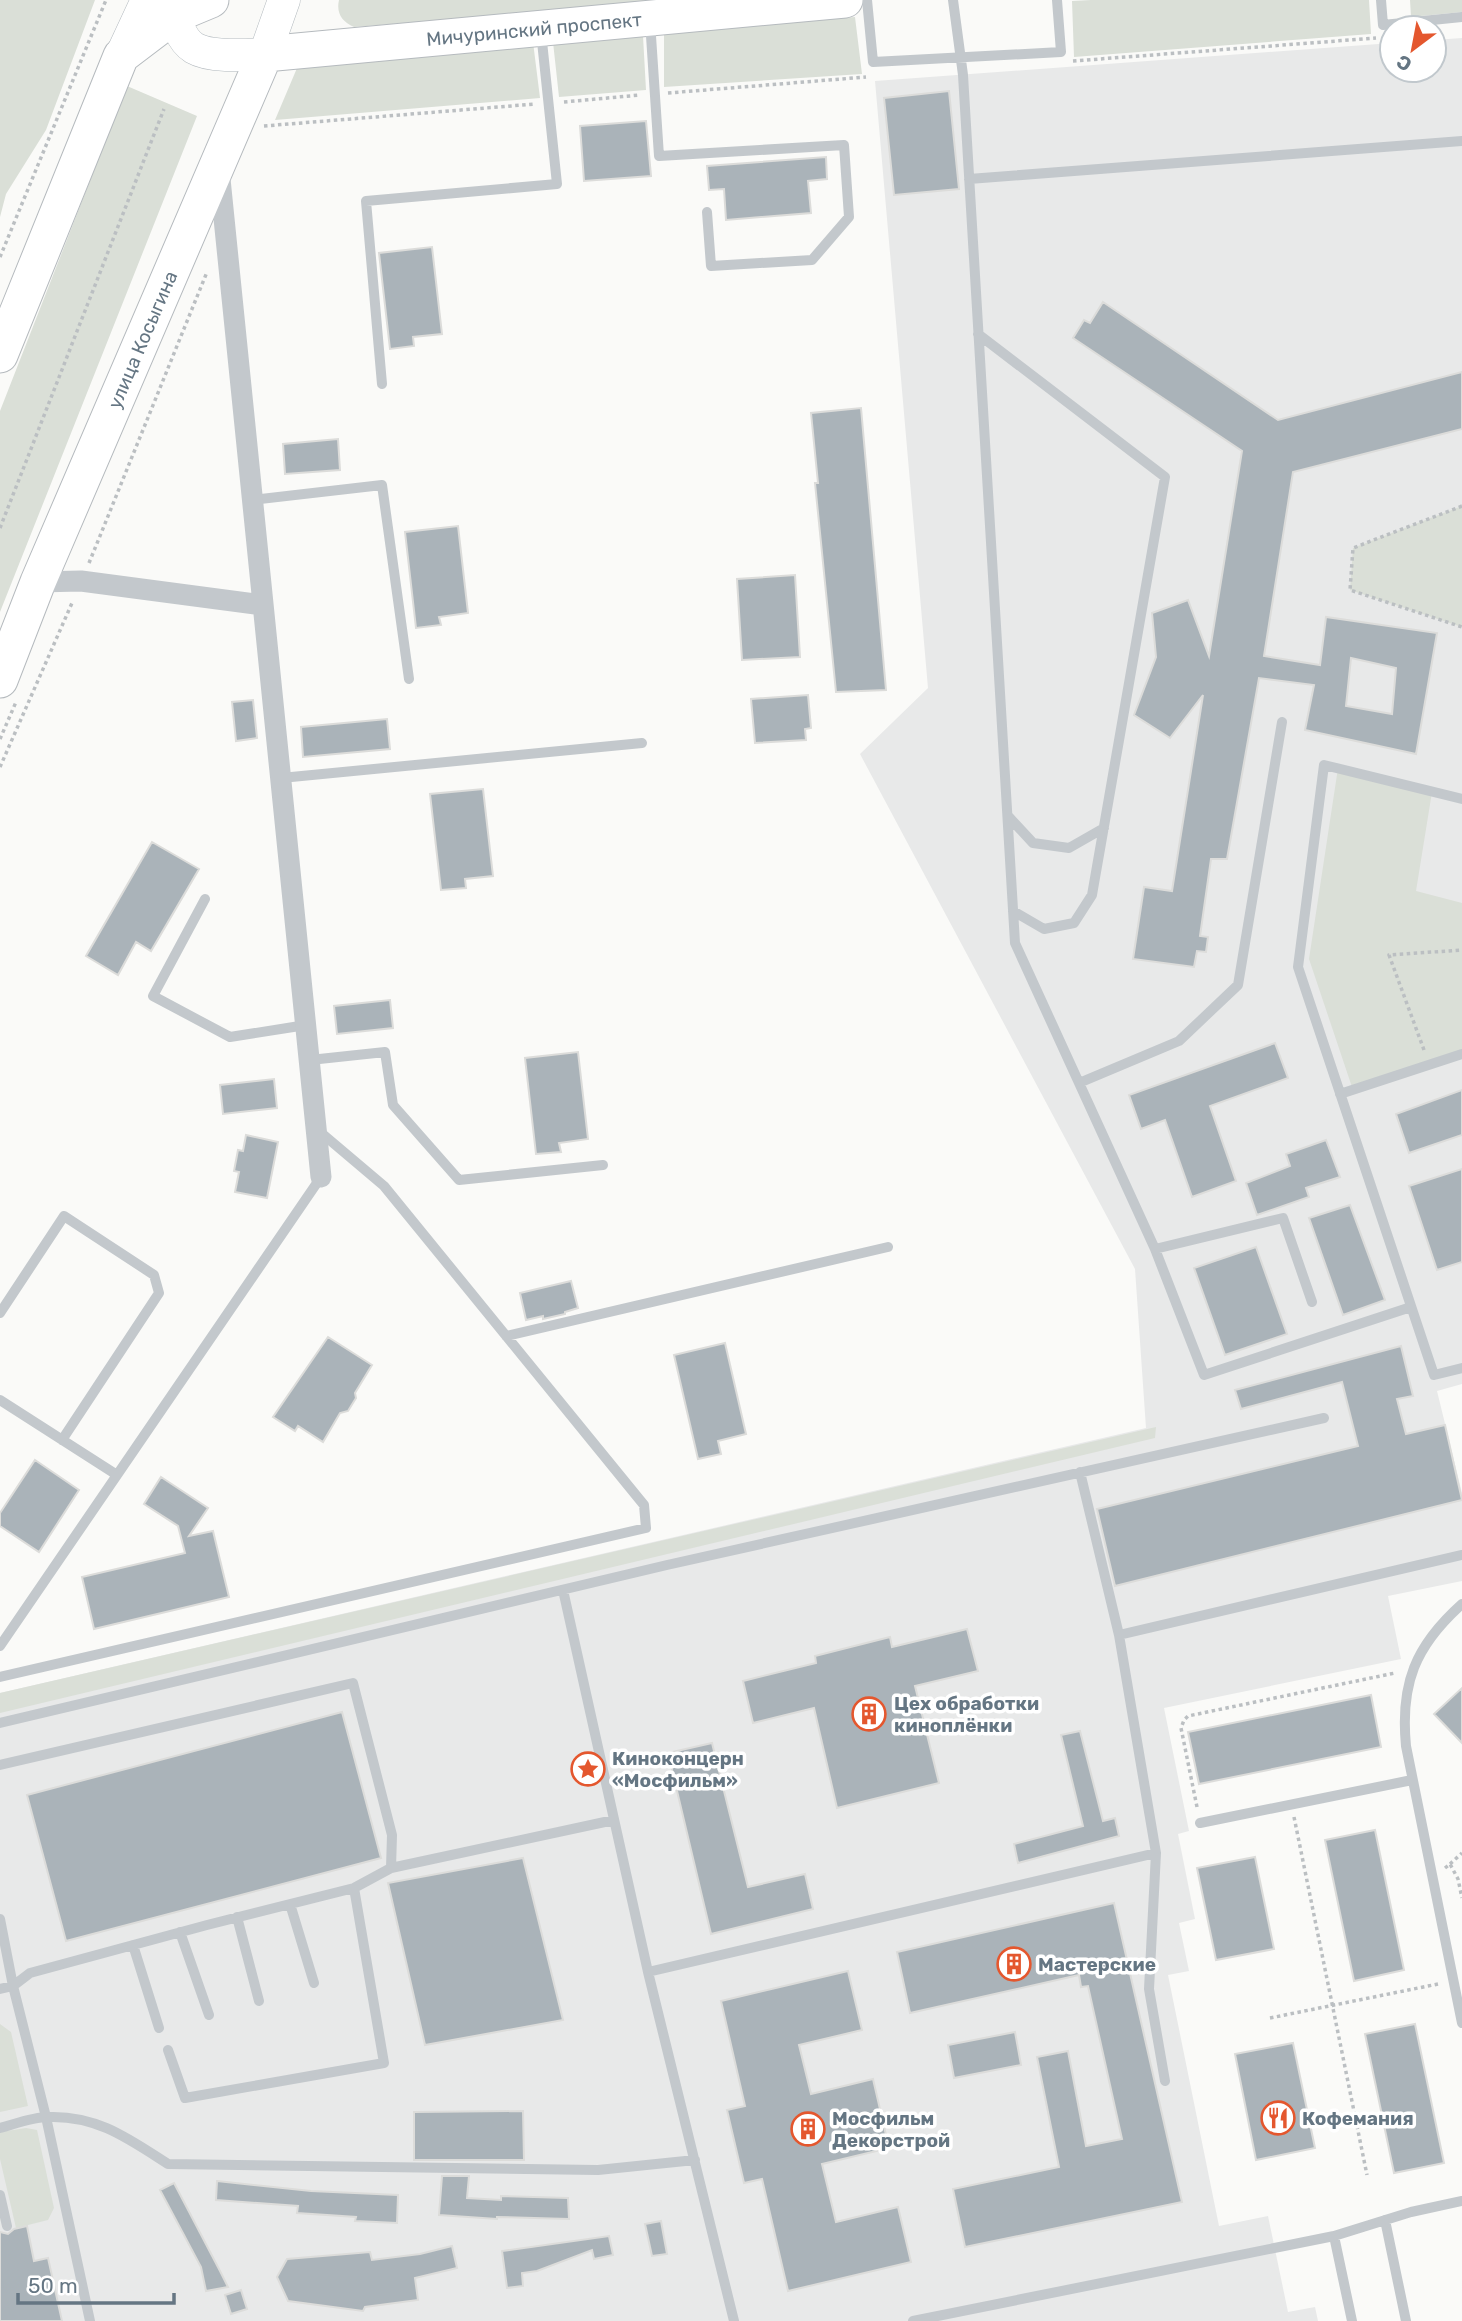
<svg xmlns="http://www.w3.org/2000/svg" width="1462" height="2321" viewBox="0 0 1462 2321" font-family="Rubik,sans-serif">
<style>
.built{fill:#e8e9e9}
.green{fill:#dadfd7}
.building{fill:#aab3b9;stroke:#dcdcda;stroke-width:2;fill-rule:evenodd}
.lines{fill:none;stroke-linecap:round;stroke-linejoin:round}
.secondary-casing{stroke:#b3babf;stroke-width:33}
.primary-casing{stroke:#b5babe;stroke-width:37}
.path{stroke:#bbbfc2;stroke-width:3.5;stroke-dasharray:3.5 3.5;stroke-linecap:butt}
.lane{stroke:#c3c8cc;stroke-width:10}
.street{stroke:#c3c8cc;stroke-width:21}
.secondary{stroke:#fff;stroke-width:32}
.primary{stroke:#fff;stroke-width:35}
.labels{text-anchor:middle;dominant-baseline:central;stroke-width:7;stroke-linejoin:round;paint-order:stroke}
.street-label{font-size:19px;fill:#657683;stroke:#fff}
.poi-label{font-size:19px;font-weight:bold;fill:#657683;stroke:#fff;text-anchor:start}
</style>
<rect width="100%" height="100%" fill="#fafaf8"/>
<path class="built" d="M 1462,38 L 1462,1384 L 1437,1391 L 1462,1493 L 1462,1581 L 1388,1596 L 1401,1659 L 1164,1708 L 1189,1831 L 1178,1834 L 1195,1919 L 1179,1923 L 1189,1971 L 1168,1975 L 1219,2226 L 1268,2216 L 1288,2312 L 1315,2307 L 1318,2321 L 0,2321 L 0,1693 L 1146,1428 L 1135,1269 L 860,754 L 928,688 L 875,81 L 1392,43 L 1392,70 L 1434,70 L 1434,40 Z"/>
<path class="green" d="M 0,0 L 95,0 L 46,130 L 6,194 L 0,217 Z
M 339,0 L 699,0 L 354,27 C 342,22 336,13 339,0 Z
M 1091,0 L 1369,0 L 1371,34 L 1074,57 L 1072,1 Z
M 1410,0 L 1462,0 L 1462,12 L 1411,17 Z
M 855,17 L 862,74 L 664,87 L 664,32 Z
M 643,36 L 646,90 L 559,97 L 553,42 Z
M 533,42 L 540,98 L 275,120 L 300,61 Z
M 127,86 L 197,116 L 0,612 L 0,411 Z
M 1462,506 L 1462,627 L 1350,590 L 1353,548 Z
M 1338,768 L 1432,792 L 1416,891 L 1462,903 L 1462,1055 L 1353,1090 L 1309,959 Z
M 1156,1427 L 1155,1438 L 0,1713 L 0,1693 Z
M 0,2024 L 11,2032 L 28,2106 L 0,2112 Z
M 26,2128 L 37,2130 L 54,2208 L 48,2220 L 16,2228 L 0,2159 L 0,2132 Z"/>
<path class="building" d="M 949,91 L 959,189 L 894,195 L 884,98 Z
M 646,121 L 651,176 L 584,181 L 580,126 Z
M 826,157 L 827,179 L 808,181 L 811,213 L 726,220 L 724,189 L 709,190 L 707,166 Z
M 432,247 L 442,334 L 413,337 L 414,346 L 390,349 L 379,253 Z
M 1103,302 L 1278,420 L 1462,372 L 1462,429 L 1293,472 L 1264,656 L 1320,665 L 1326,617 L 1437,633 L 1416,754 L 1305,730 L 1314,685 L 1259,678 L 1227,859 L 1211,859 L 1200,936 L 1208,937 L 1206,952 L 1197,951 L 1194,967 L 1133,959 L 1144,887 L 1172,891 L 1203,695 L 1170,738 L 1134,715 L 1156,657 L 1152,613 L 1188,600 L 1209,656 L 1242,451 L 1073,338 L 1084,320 L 1090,323 ZM 1351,658 L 1396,668 L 1392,714 L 1346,706 Z
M 861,408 L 886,690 L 836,692 L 815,483 L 818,483 L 811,413 Z
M 338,439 L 340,470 L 285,474 L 283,444 Z
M 458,526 L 468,613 L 439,617 L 441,625 L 416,628 L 405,532 Z
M 795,575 L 800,657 L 742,660 L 737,579 Z
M 808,695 L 811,728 L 805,729 L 806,740 L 755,743 L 751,699 Z
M 253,700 L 257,738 L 236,741 L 232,702 Z
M 387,719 L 390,749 L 303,757 L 301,727 Z
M 483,789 L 493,876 L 465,879 L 466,888 L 441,890 L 430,794 Z
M 152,842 L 199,869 L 151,951 L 136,942 L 118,975 L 86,956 Z
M 390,1000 L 393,1028 L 337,1034 L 334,1006 Z
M 1275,1043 L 1288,1078 L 1210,1106 L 1236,1181 L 1192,1197 L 1165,1120 L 1141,1129 L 1129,1095 Z
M 578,1052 L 588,1139 L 559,1143 L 561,1152 L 536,1154 L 525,1058 Z
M 274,1079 L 277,1108 L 223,1114 L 220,1085 Z
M 1462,1090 L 1462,1135 L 1409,1153 L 1396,1114 Z
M 246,1135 L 278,1142 L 267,1198 L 235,1192 L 239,1172 L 234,1171 L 238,1150 L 243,1151 Z
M 1326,1140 L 1340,1177 L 1306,1188 L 1309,1197 L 1257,1215 L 1246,1183 L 1290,1166 L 1286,1154 Z
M 1462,1169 L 1462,1262 L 1437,1270 L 1409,1186 Z
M 1350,1205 L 1385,1300 L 1343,1315 L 1309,1218 Z
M 1256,1247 L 1287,1334 L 1225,1355 L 1194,1268 Z
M 571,1281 L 578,1308 L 565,1312 L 565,1314 L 543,1319 L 543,1316 L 526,1320 L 520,1293 Z
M 328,1337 L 372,1365 L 355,1393 L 356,1398 L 348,1411 L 340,1413 L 323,1442 L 298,1426 L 295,1431 L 273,1417 Z
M 725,1343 L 746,1434 L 718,1441 L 721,1454 L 698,1459 L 674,1355 Z
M 1401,1346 L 1413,1396 L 1397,1399 L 1406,1434 L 1445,1425 L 1462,1500 L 1115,1586 L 1097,1509 L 1358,1446 L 1342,1382 L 1241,1409 L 1235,1390 Z
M 35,1460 L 79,1490 L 39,1552 L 0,1526 L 0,1513 Z
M 161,1477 L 208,1508 L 189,1536 L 213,1531 L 229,1597 L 94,1629 L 82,1577 L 185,1553 L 178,1526 L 144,1504 Z
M 967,1629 L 978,1671 L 915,1686 L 939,1783 L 837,1808 L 814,1708 L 753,1723 L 743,1681 L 816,1663 L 815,1656 L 890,1637 L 892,1647 Z
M 1462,1688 L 1462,1743 L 1434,1714 Z
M 1371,1695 L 1381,1747 L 1199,1784 L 1188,1732 Z
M 342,1712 L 381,1858 L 66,1941 L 27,1795 Z
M 1080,1731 L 1103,1821 L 1115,1818 L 1119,1836 L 1018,1863 L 1014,1844 L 1083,1826 L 1061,1735 Z
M 712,1743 L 748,1887 L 805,1874 L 813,1909 L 711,1934 L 668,1753 Z
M 1375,1830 L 1404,1970 L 1354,1981 L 1325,1840 Z
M 1255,1857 L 1274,1949 L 1216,1960 L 1197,1868 Z
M 523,1858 L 563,2020 L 425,2045 L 388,1883 Z
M 1114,1903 L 1182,2202 L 965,2247 L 953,2189 L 1059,2167 L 1037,2057 L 1068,2051 L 1086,2146 L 1122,2139 L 1088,1986 L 1081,1987 L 1079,1975 L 910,2013 L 897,1952 Z
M 848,1971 L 862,2030 L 799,2045 L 811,2094 L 873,2079 L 889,2148 L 822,2164 L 836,2222 L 898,2207 L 911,2262 L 788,2291 L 762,2179 L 744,2183 L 727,2110 L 745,2106 L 721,2001 Z
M 1415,2024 L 1444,2163 L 1394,2173 L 1365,2034 Z
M 1015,2032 L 1021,2065 L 954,2078 L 948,2045 Z
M 1293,2043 L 1315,2148 L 1256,2160 L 1235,2054 Z
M 523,2111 L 524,2160 L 414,2160 L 414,2112 Z
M 442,2176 L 469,2176 L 467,2198 L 501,2200 L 501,2196 L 568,2198 L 569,2219 L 497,2217 L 497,2219 L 439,2215 Z
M 217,2181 L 311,2191 L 398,2195 L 397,2223 L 355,2221 L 356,2217 L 297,2213 L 298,2206 L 216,2200 Z
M 174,2183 L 220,2271 L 228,2287 L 206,2291 L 201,2267 L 160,2190 Z
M 661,2221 L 667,2254 L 652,2256 L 645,2224 Z
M 27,2226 L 34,2261 L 48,2258 L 62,2321 L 0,2321 L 0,2232 L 8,2234 L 14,2229 Z
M 609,2236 L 613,2255 L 594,2259 L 592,2250 L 537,2271 L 522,2273 L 523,2286 L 507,2288 L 502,2251 Z
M 452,2246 L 457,2268 L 415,2278 L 418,2300 L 365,2307 L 363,2311 L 288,2301 L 277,2277 L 287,2259 L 370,2252 L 372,2260 L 420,2254 Z
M 241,2290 L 247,2309 L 231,2314 L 225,2295 Z"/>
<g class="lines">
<defs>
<path id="secondary" d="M 171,0 C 175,16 179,39 194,48 C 211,58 246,55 265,54 L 284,0
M 121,56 L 147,0"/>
<g id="primary">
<path d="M 0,355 L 121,56 L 175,15 L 211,0"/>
<path id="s1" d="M 0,680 L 38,582 L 265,54 L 845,0"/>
</g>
</defs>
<use href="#secondary" class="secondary-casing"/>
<use href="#primary" class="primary-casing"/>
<path class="path" d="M 1073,61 L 1376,38
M 668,93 L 866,77
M 564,102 L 640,95
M 264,126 L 535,104
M 0,257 L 106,0
M 1462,506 L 1353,548 L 1350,590 L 1462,627
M 0,528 L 164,109
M 89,563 L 207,272
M 0,739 L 16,702
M 0,767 L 72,603
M 1424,1050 L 1389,955 L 1462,950
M 1197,1807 L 1181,1728 L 1184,1720 L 1188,1716 L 1395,1673
M 1294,1817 L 1367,2175
M 1450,1864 L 1462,1853
M 1445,1868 L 1450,1864 L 1458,1879 L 1462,1898
M 1270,2018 L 1438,1984"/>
<path class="lane" d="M 867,0 L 873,62 L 1061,52 L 1057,0
M 953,0 L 963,75 L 1015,943 L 1155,1249 L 1204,1375 L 1411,1307
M 1381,0 L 1383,25 L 1462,17
M 650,21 L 659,156 L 844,145 L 849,217 L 812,260 L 711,266 L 707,212
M 969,179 L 1462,141
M 978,334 L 1165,477 L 1092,895 L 1074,923 L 1044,929 L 1013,911
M 382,384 L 366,201 L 557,184 L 541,32
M 252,500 L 382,485 L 409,679
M 281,778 L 642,743
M 1462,799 L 1324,765 L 1298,967 L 1434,1375 L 1462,1368
M 1008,816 L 1033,843 L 1069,848 L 1104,828
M 205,899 L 153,996 L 230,1037 L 306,1025
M 310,1060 L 385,1052 L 393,1105 L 459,1180 L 603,1165
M 1079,1083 L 1179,1041 L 1238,985 L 1282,722
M 1340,1094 L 1462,1054
M 1155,1249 L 1283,1218 L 1312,1302
M 0,1313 L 64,1216 L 154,1275 L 159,1293 L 62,1440
M 506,1336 L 888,1247
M 0,1400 L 117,1475
M 1080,1472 L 1119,1635 L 1156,1853 L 1149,1989 L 1165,2081
M 563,1590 L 648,1972 L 734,2321
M 1462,1604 C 1415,1646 1400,1684 1406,1746 L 1462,2023
M 1119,1635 L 1461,1555
M 0,1646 L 321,1177
M 0,1677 L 646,1528 L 644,1505 L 384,1186 L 319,1131
M 0,1723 L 667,1565 L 1324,1418
M 0,1765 L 353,1683 L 392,1835 L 391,1868 L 354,1888 L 207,1925 L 30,1973 L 13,1986 L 0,1989
M 1200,1823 L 1412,1780
M 391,1868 L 614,1820
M 290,1904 L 314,1983
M 237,1917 L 259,2001
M 0,1919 L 13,1986 L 46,2117 L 90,2321
M 180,1932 L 209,2015
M 133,1945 L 159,2028
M 648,1972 L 1156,1853
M 168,2050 L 185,2098 L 384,2063 L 354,1888
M 0,2128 C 15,2124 33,2117 48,2117 C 97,2115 129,2139 168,2164 L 598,2170 L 695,2160
M 0,2195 L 7,2226
M 1385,2220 L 1406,2321
M 1334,2236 L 1352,2321
M 913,2321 L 1334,2236 L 1411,2212 L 1462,2201"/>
<path class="street" d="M 219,169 L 321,1177
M 38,582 L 81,581 L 263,605"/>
<use href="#secondary" class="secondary"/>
<use href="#primary" class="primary"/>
</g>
<defs>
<symbol id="building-ring" viewBox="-11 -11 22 22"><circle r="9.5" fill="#fff" stroke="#e4572e" stroke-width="1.5"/><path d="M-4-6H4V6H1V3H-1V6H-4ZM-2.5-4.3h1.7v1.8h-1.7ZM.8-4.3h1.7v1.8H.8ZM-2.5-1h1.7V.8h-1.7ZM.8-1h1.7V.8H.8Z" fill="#e4572e"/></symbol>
<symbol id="sight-ring" viewBox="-11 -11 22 22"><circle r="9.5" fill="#fff" stroke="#e4572e" stroke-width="1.5"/><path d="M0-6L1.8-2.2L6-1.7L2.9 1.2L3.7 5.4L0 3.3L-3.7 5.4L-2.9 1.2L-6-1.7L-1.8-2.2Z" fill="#e4572e"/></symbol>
<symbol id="restaurant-ring" viewBox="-11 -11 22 22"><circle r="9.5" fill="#fff" stroke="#e4572e" stroke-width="1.5"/><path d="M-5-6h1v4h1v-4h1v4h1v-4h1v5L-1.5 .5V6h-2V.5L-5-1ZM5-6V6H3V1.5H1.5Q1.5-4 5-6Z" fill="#e4572e"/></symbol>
</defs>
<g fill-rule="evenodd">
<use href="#building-ring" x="850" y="1695" width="38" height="38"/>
<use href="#sight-ring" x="569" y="1750" width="38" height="38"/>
<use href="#building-ring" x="995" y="1945" width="38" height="38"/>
<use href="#restaurant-ring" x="1259" y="2099" width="38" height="38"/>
<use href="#building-ring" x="789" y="2110" width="38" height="38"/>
</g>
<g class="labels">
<g class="street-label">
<text stroke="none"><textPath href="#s1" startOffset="950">Мичуринский проспект</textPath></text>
<text stroke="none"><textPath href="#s1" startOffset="369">улица Косыгина</textPath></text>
</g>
<g class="poi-label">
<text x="894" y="1703">Цех обработки<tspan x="894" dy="22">киноплёнки</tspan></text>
<text x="612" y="1758">Киноконцерн<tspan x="612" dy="22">«Мосфильм»</tspan></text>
<text x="1038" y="1964">Мастерские</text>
<text x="832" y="2118">Мосфильм<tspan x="832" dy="22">Декорстрой</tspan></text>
<text x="1302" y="2118">Кофемания</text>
</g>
</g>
<g transform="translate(1413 49) rotate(212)"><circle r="33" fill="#ffffff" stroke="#c1c8cd" stroke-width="2"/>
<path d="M0-5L12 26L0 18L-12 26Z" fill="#e4572e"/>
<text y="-10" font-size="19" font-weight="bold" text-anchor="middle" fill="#657683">С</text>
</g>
<path d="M18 2293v10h156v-10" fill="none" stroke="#657683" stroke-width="3.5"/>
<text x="28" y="2293" font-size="21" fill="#657683" stroke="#ffffff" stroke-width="5" paint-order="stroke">50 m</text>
</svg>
